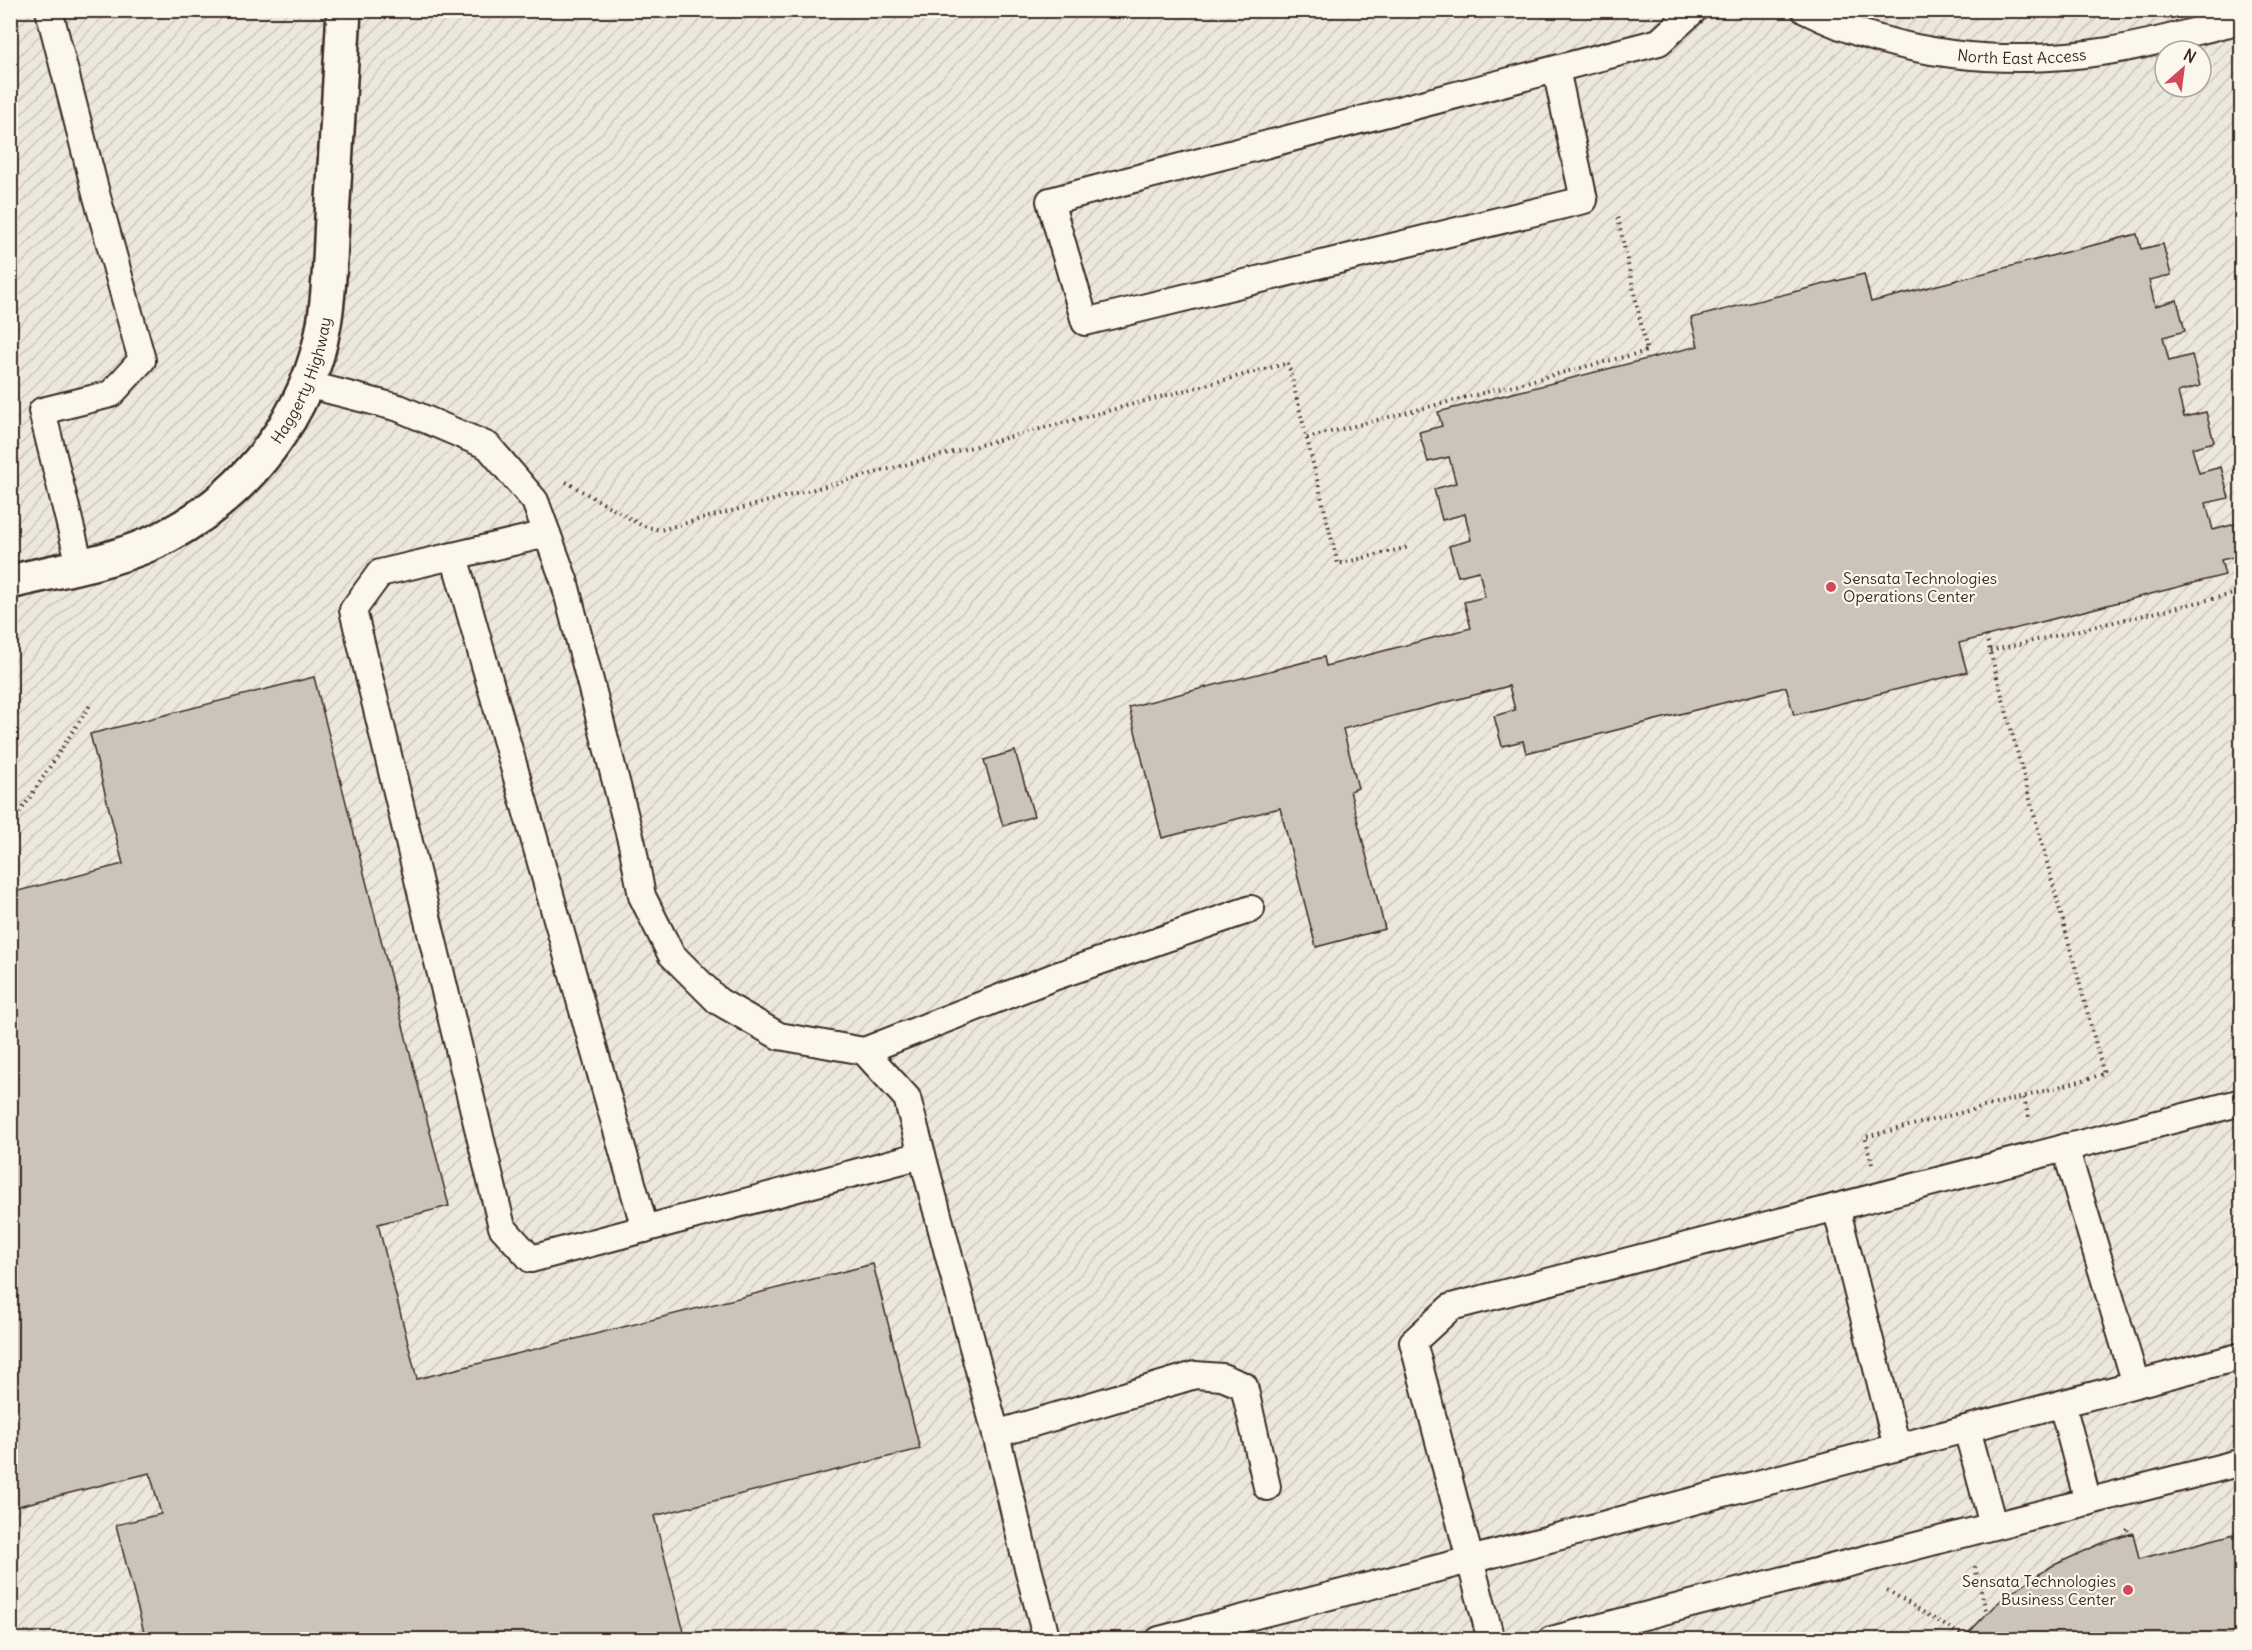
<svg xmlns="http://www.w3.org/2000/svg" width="2252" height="1650" viewBox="0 0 2252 1650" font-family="Delius,sans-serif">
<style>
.industrial{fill:url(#industrial-furrows);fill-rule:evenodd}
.building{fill:#ccc4b9;stroke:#3b2a1e;stroke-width:1.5}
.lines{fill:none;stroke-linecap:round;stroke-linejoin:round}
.service-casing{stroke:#3b2a1e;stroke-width:30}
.minor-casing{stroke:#3b2a1e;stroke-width:38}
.path{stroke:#3b2a1e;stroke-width:4;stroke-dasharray:1.5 4.5;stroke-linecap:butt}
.service{stroke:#fbf7ec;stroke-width:26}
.minor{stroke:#fbf7ec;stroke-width:33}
.poi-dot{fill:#d1495b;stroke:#fbf7ec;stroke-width:2}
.labels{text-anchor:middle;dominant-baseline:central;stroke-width:4.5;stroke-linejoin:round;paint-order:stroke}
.street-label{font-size:16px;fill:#3b2a1e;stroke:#fbf7ec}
.poi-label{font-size:16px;fill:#3b2a1e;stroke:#fbf7ec;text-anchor:start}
</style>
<defs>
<pattern id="industrial-furrows" width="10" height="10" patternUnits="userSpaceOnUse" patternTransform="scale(1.5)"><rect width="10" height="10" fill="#ede8dd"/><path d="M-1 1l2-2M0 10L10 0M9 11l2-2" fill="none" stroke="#ccc7bd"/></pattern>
</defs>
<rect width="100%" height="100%" fill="#fbf7ec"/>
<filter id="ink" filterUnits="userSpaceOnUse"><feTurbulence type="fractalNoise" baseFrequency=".0167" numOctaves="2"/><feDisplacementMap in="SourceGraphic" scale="12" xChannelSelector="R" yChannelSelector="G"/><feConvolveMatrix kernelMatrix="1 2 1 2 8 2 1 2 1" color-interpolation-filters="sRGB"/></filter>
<g filter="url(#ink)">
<path class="industrial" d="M 11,11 L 2241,11 L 2241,1639 L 11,1639 ZM 2165,51 L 2201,51 L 2201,87 L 2165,87 Z"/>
<path class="building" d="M 2137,234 L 2141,249 L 2163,244 L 2171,275 L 2149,280 L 2155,306 L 2177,300 L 2185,331 L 2163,337 L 2169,361 L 2192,355 L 2200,386 L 2178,392 L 2184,417 L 2206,412 L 2214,442 L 2192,448 L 2199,473 L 2221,467 L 2229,498 L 2206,503 L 2213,530 L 2235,524 L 2242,547 L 2242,555 L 2221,560 L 2225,575 L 1959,643 L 1967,672 L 1794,715 L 1786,687 L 1526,753 L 1523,741 L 1502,746 L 1494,716 L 1515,710 L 1509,686 L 1343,729 L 1358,788 L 1350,791 L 1385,929 L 1316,947 L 1280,808 L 1162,838 L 1129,707 L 1324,657 L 1326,666 L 1471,628 L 1464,602 L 1485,597 L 1479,571 L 1458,576 L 1449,546 L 1471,540 L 1465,514 L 1442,520 L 1434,489 L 1456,483 L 1449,457 L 1428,462 L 1419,432 L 1442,426 L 1438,412 L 1698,346 L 1691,318 L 1864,274 L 1871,302 Z
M 314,677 L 449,1206 L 378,1224 L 417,1379 L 873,1264 L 920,1449 L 654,1516 L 686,1640 L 146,1640 L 116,1525 L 161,1514 L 150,1473 L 10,1508 L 10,893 L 123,864 L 90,734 Z
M 1015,751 L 1034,816 L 1003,826 L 984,760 Z
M 2242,1532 L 2242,1640 L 1962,1640 L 1994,1606 L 2022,1585 L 2052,1566 L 2100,1544 L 2133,1533 L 2139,1559 Z"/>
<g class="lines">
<defs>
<g id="service">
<path d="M 49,10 L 97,197 L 142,360 L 111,394 L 42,411 L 80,565"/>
<path id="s1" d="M 1805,10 C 1899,57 2005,67 2108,51 C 2153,44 2197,30 2242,20"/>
<path d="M 1556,69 L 1584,200 L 1085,322 L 1050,201 L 1659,42 L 1694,10"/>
<path d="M 306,384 L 399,408 L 488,446 L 535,501 L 564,580 L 632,844 L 642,896 L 671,954 L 718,1001 L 779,1036 L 864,1051 L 907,1098 L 996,1434 L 1023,1549 L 1047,1640"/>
<path d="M 547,534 L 380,573 L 353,610 L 502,1227 L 531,1259 L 922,1155"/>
<path d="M 454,556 L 645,1229"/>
<path d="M 864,1051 L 1056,976 L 1251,909"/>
<path d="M 2065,1147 L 2136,1384 L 2242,1356"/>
<path d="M 1836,1207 L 1897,1447"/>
<path d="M 2062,1404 L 2088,1502"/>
<path d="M 1967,1429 L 1993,1525"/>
<path d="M 996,1434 L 1195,1375 L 1222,1377 L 1244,1386 L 1267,1487"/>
<path d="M 1159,1640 L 1470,1560 L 2136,1384"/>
<path d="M 1491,1640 L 1413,1342 L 1451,1307 L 2242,1102"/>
<path d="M 1551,1640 L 2242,1462"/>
</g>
<g id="minor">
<path id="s2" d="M 10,582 C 63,569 119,561 167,536 C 248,493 309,414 324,324 C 331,283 330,242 333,201 C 337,138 340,74 344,10"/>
</g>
</defs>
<use href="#service" class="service-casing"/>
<use href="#minor" class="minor-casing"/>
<path class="path" d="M 1307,438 L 1647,351 L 1617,214
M 566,482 L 643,526 L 660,530 L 1288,363 L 1338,564 L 1409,547
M 1986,636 L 2104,1074 L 2023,1097
M 1990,651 L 2242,592
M 10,828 L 90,705
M 1872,1164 L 1865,1137 L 2023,1097 L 2030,1120
M 2125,1536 L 2128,1528
M 1975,1567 L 1987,1614
M 1887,1590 L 1964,1637"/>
<use href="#service" class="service"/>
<use href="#minor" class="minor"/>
</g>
</g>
<g class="poi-dot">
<circle cx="1831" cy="587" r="6"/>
<circle cx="2128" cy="1590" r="6"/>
</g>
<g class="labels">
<g class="street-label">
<text stroke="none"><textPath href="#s1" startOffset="224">North East Access</textPath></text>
<text stroke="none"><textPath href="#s2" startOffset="376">Haggerty Highway</textPath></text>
</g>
<g class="poi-label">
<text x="1843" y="578">Sensata Technologies<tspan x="1843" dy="18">Operations Center</tspan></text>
<text x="2116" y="1581" text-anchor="end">Sensata Technologies<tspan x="2116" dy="18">Business Center</tspan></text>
</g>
</g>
<rect width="2252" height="1650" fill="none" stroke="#fbf7ec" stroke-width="36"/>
<rect x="18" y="18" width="2216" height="1614" fill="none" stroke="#3b2a1e" stroke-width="2" filter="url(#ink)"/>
<g transform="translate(2183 69) rotate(28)"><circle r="28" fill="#fbf7ec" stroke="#aea59a" stroke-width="1.5"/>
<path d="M0-4.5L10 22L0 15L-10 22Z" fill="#d1495b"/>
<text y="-9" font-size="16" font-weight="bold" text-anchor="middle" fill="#3b2a1e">N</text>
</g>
</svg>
